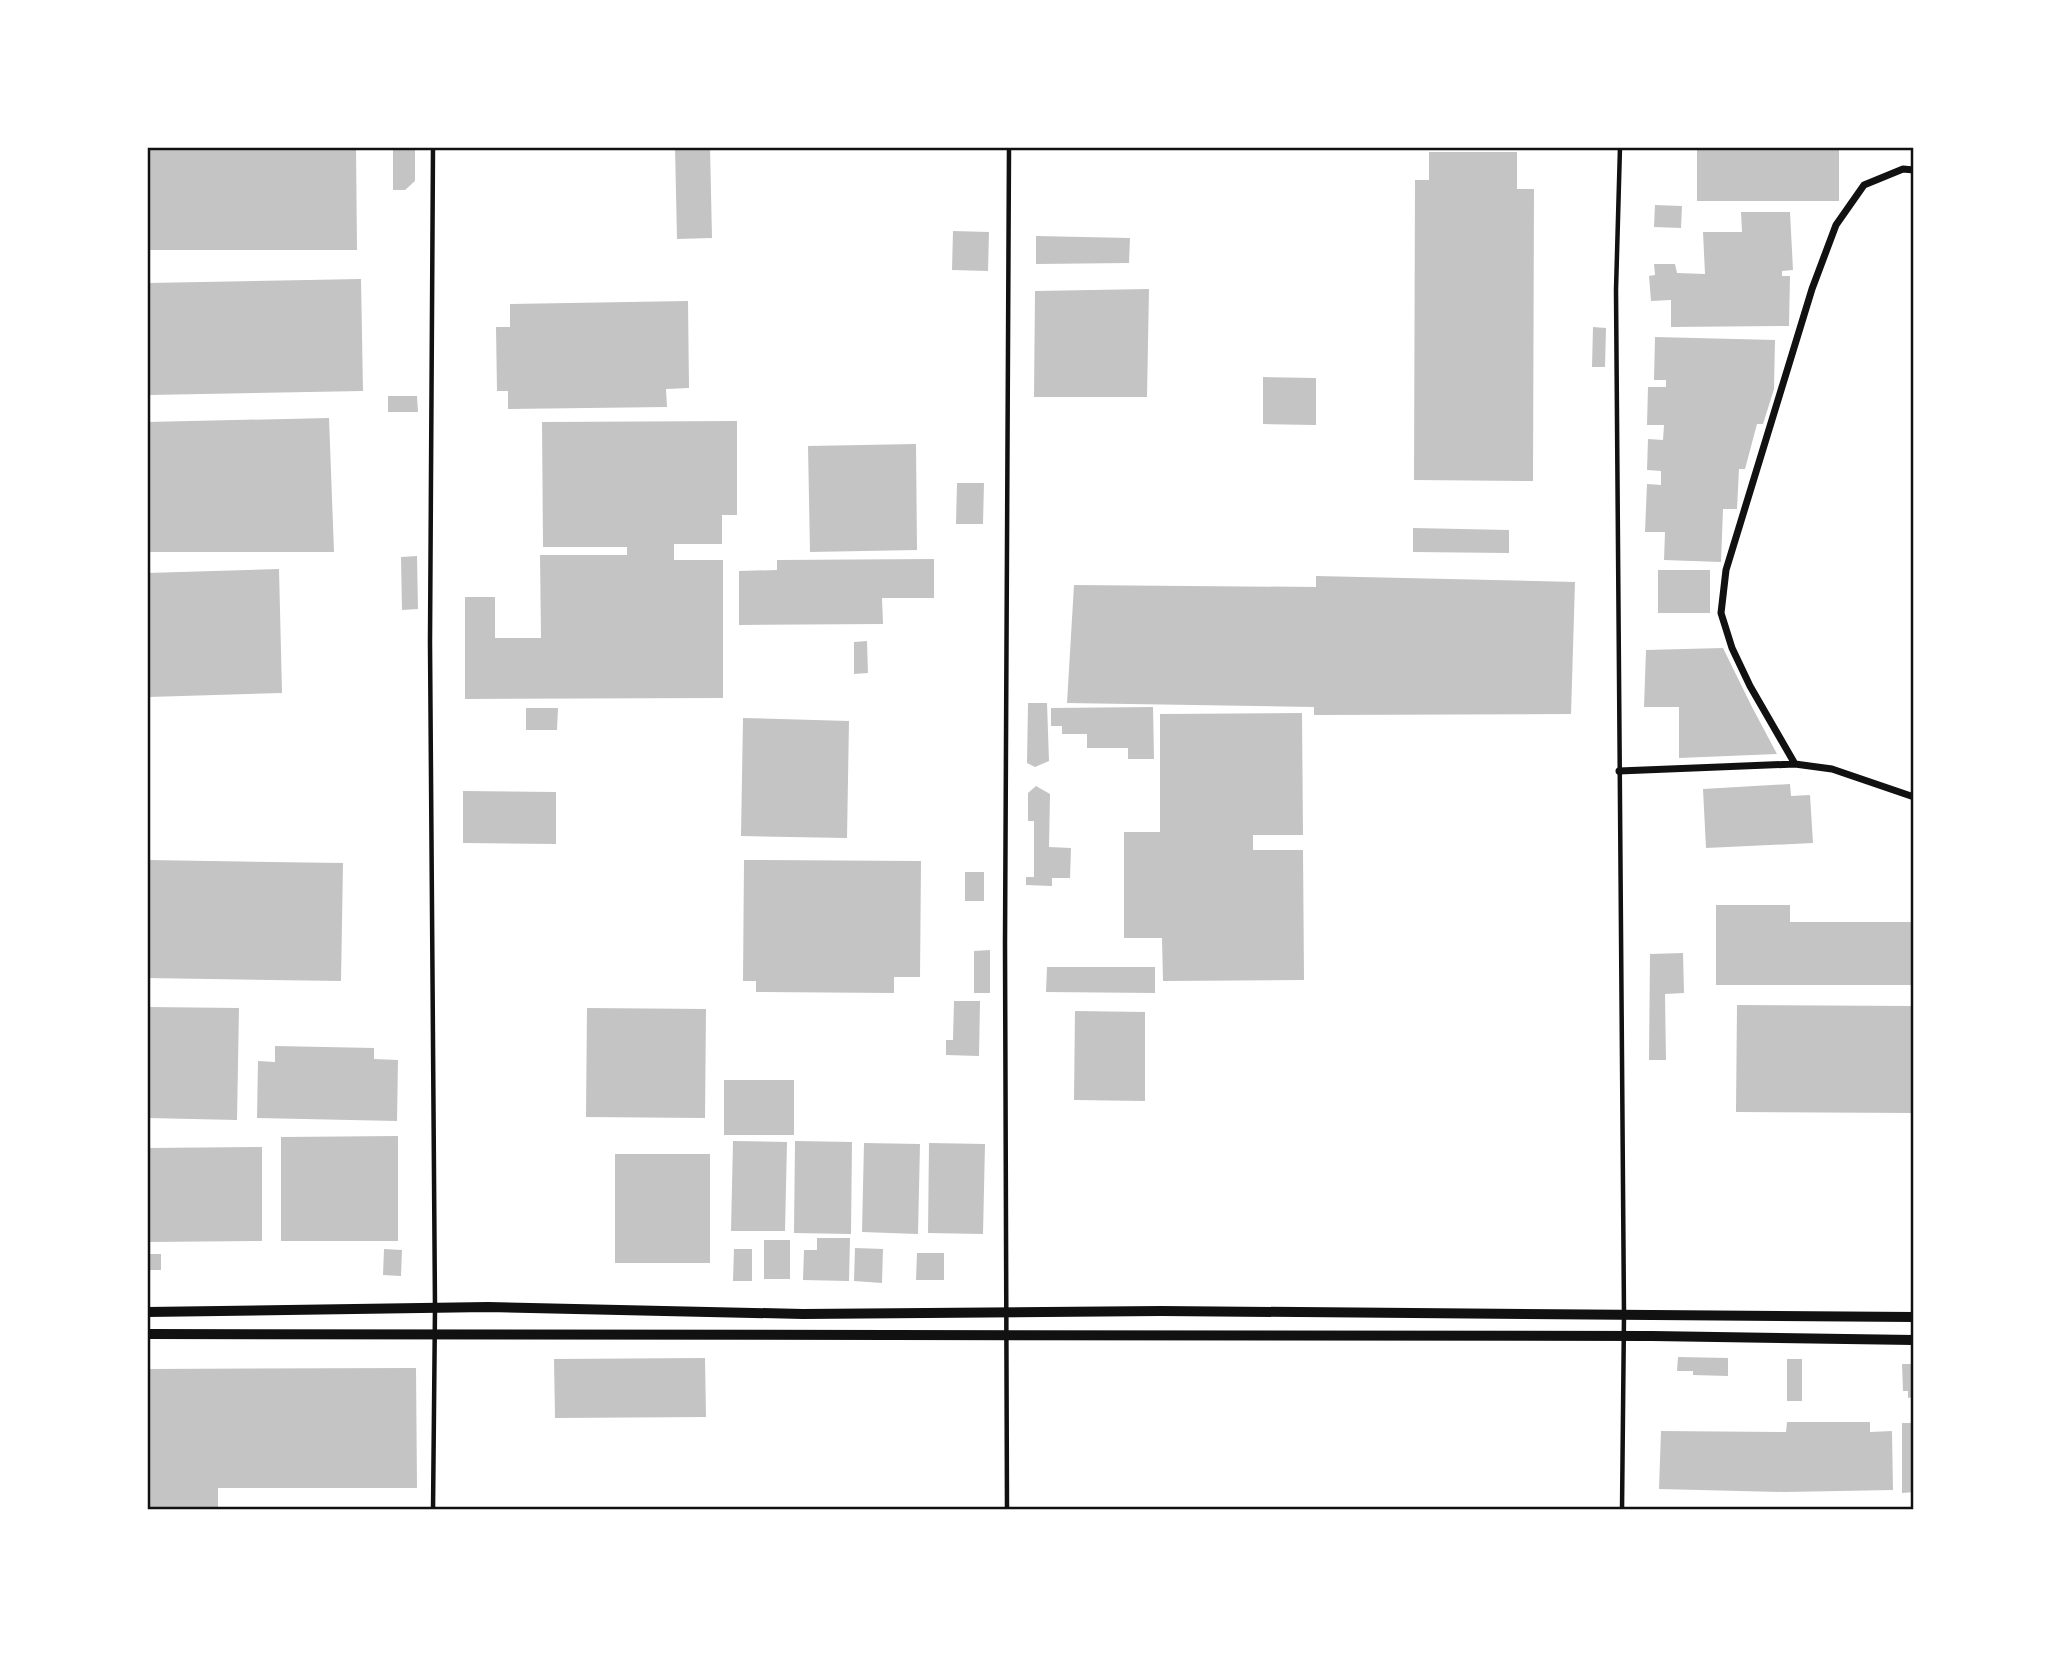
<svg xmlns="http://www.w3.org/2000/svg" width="2061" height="1657" viewBox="0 0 2061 1657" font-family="'Golos Text',sans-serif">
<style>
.building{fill:#c4c4c4}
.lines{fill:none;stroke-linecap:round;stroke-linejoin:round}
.service{stroke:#111;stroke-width:4.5}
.minor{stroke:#111;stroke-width:7}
.tertiary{stroke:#111;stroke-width:10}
.neatline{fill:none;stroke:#111;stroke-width:2.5}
</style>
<rect width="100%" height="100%" fill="#fff"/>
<path class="building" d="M 147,147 L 356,147 L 357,250 L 147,250 Z
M 393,147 L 415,147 L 415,181 L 405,190 L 393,190 Z
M 675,147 L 710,147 L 712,238 L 677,239 Z
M 1697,147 L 1839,147 L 1839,201 L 1697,201 Z
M 1429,152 L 1517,152 L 1517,189 L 1534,189 L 1533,481 L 1414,480 L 1415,180 L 1429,180 Z
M 1655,205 L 1682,206 L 1681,228 L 1654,227 Z
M 1741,212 L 1790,212 L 1793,270 L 1782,271 L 1782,276 L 1790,276 L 1789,326 L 1671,327 L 1671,300 L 1651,301 L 1649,276 L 1655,275 L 1654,264 L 1675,264 L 1677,273 L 1705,274 L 1703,232 L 1742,232 Z
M 953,231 L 989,232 L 988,271 L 952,270 Z
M 1036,236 L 1130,238 L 1129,263 L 1036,264 Z
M 361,279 L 363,391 L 149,395 L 147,283 Z
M 1149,289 L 1147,397 L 1034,397 L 1035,291 Z
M 688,301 L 689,388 L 666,389 L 667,407 L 508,409 L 508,391 L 497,391 L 496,327 L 510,327 L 510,304 Z
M 1593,327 L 1606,328 L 1605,367 L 1592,367 Z
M 1655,337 L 1775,340 L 1774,389 L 1763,424 L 1757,424 L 1745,469 L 1739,469 L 1737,509 L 1723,509 L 1721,562 L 1664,560 L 1665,532 L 1645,532 L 1647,484 L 1661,485 L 1661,471 L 1647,470 L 1648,439 L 1663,440 L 1664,425 L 1647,425 L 1648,387 L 1666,387 L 1666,380 L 1654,380 Z
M 1263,377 L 1316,378 L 1316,425 L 1263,424 Z
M 388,396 L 417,396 L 418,412 L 388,412 Z
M 329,418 L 334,552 L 147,552 L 147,422 Z
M 737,421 L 737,515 L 722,515 L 722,544 L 674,544 L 674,560 L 723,560 L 723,698 L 465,699 L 465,597 L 495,597 L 495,638 L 541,638 L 540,555 L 627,555 L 627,547 L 543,547 L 542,422 Z
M 916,444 L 917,550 L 810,552 L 808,446 Z
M 957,483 L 984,483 L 983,524 L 956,524 Z
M 1413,528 L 1509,530 L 1509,553 L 1413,552 Z
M 417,556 L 418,609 L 402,610 L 401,557 Z
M 934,559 L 934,598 L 882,598 L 883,624 L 739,625 L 739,571 L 777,570 L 777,560 Z
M 279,569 L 282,693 L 149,697 L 147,573 Z
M 1658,570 L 1710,570 L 1710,613 L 1658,613 Z
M 1316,576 L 1575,582 L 1571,714 L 1314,715 L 1314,707 L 1067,703 L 1074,585 L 1316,587 Z
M 867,641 L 868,673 L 854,674 L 854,642 Z
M 1723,648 L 1751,705 L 1777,754 L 1679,758 L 1679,707 L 1644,707 L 1646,650 Z
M 1028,703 L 1047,703 L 1049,761 L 1035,767 L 1027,763 Z
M 1153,707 L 1154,759 L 1128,759 L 1128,748 L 1087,748 L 1087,734 L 1062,734 L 1062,726 L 1051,726 L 1051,708 Z
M 526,708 L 558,708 L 557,730 L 526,730 Z
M 1302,713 L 1303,835 L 1253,835 L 1253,850 L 1303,850 L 1304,980 L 1163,981 L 1162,938 L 1124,938 L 1124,832 L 1160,832 L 1160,714 Z
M 743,718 L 849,721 L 847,838 L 741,836 Z
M 1790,784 L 1791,796 L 1810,795 L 1813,843 L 1706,848 L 1703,789 Z
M 1036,786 L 1050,794 L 1049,847 L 1071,848 L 1070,878 L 1052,878 L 1052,886 L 1026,885 L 1026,877 L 1034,877 L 1034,821 L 1028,821 L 1028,793 Z
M 463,791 L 556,792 L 556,844 L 463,843 Z
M 147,860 L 343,863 L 341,981 L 147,978 Z
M 744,860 L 921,861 L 920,977 L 894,977 L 894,993 L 756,992 L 756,981 L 743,981 Z
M 965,872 L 984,872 L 984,901 L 965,901 Z
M 1716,905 L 1790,905 L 1790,922 L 1914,922 L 1914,985 L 1716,985 Z
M 990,950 L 990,993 L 974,993 L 974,951 Z
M 1683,953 L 1684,993 L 1665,994 L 1666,1060 L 1649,1060 L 1650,954 Z
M 1047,967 L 1155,967 L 1155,993 L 1046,992 Z
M 954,1001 L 980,1001 L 979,1056 L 946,1055 L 946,1040 L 953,1040 Z
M 1737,1005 L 1914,1006 L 1914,1113 L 1736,1112 Z
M 149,1007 L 239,1008 L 237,1120 L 148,1118 Z
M 587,1008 L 706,1009 L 705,1118 L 586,1117 Z
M 1075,1011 L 1145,1012 L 1145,1101 L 1074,1100 Z
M 275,1046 L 374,1048 L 374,1059 L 398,1060 L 397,1121 L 257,1118 L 258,1061 L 275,1062 Z
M 724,1080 L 794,1080 L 794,1135 L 724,1135 Z
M 398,1136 L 398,1241 L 281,1241 L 281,1137 Z
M 733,1141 L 787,1142 L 785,1231 L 731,1231 Z
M 795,1141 L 852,1142 L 851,1234 L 794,1233 Z
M 864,1143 L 920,1144 L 918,1234 L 862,1232 Z
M 929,1143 L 985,1144 L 983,1234 L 928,1233 Z
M 262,1147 L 262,1241 L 147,1242 L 147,1148 Z
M 615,1154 L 710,1154 L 710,1263 L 615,1263 Z
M 817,1238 L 850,1238 L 849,1281 L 803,1280 L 804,1250 L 817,1250 Z
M 764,1240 L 790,1240 L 790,1279 L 764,1279 Z
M 855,1248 L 883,1249 L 882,1283 L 854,1281 Z
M 384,1249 L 402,1250 L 401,1276 L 383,1275 Z
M 734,1249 L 752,1249 L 752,1281 L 733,1281 Z
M 917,1253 L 944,1253 L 944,1280 L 916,1280 Z
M 147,1254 L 161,1254 L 161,1270 L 147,1270 Z
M 1678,1357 L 1728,1358 L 1728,1376 L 1693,1375 L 1693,1371 L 1677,1371 Z
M 705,1358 L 706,1417 L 555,1418 L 554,1359 Z
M 1787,1359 L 1802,1359 L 1802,1401 L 1787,1401 Z
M 1911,1359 L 1914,1359 L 1914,1397 L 1908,1398 L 1908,1391 L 1903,1391 L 1902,1364 L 1911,1364 Z
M 416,1368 L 417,1488 L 218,1488 L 218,1510 L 147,1510 L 147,1369 Z
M 1787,1422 L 1870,1422 L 1870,1432 L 1892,1431 L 1893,1490 L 1784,1492 L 1659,1489 L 1661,1431 L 1786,1432 Z
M 1902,1423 L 1914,1423 L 1914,1492 L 1902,1493 Z"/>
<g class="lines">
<path class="service" d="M 433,147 L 430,643 L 435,1308 L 433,1510
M 1620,147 L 1616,290 L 1624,1315 L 1622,1510
M 1007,1510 L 1005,944 L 1009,147"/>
<path class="minor" d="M 1795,764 L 1750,686 L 1732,648 L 1721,613 L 1726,570 L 1812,289 L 1836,225 L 1864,185 L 1903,169 L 1914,170
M 1619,771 L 1795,764 L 1832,769 L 1914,797"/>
<path class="tertiary" d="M 147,1312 L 488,1307 L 803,1314 L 1161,1311 L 1914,1317
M 147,1334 L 1652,1336 L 1914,1340"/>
</g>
<rect width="2061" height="1657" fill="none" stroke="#ffffff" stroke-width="298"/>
<rect x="149" y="149" width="1763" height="1359" class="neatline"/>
</svg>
